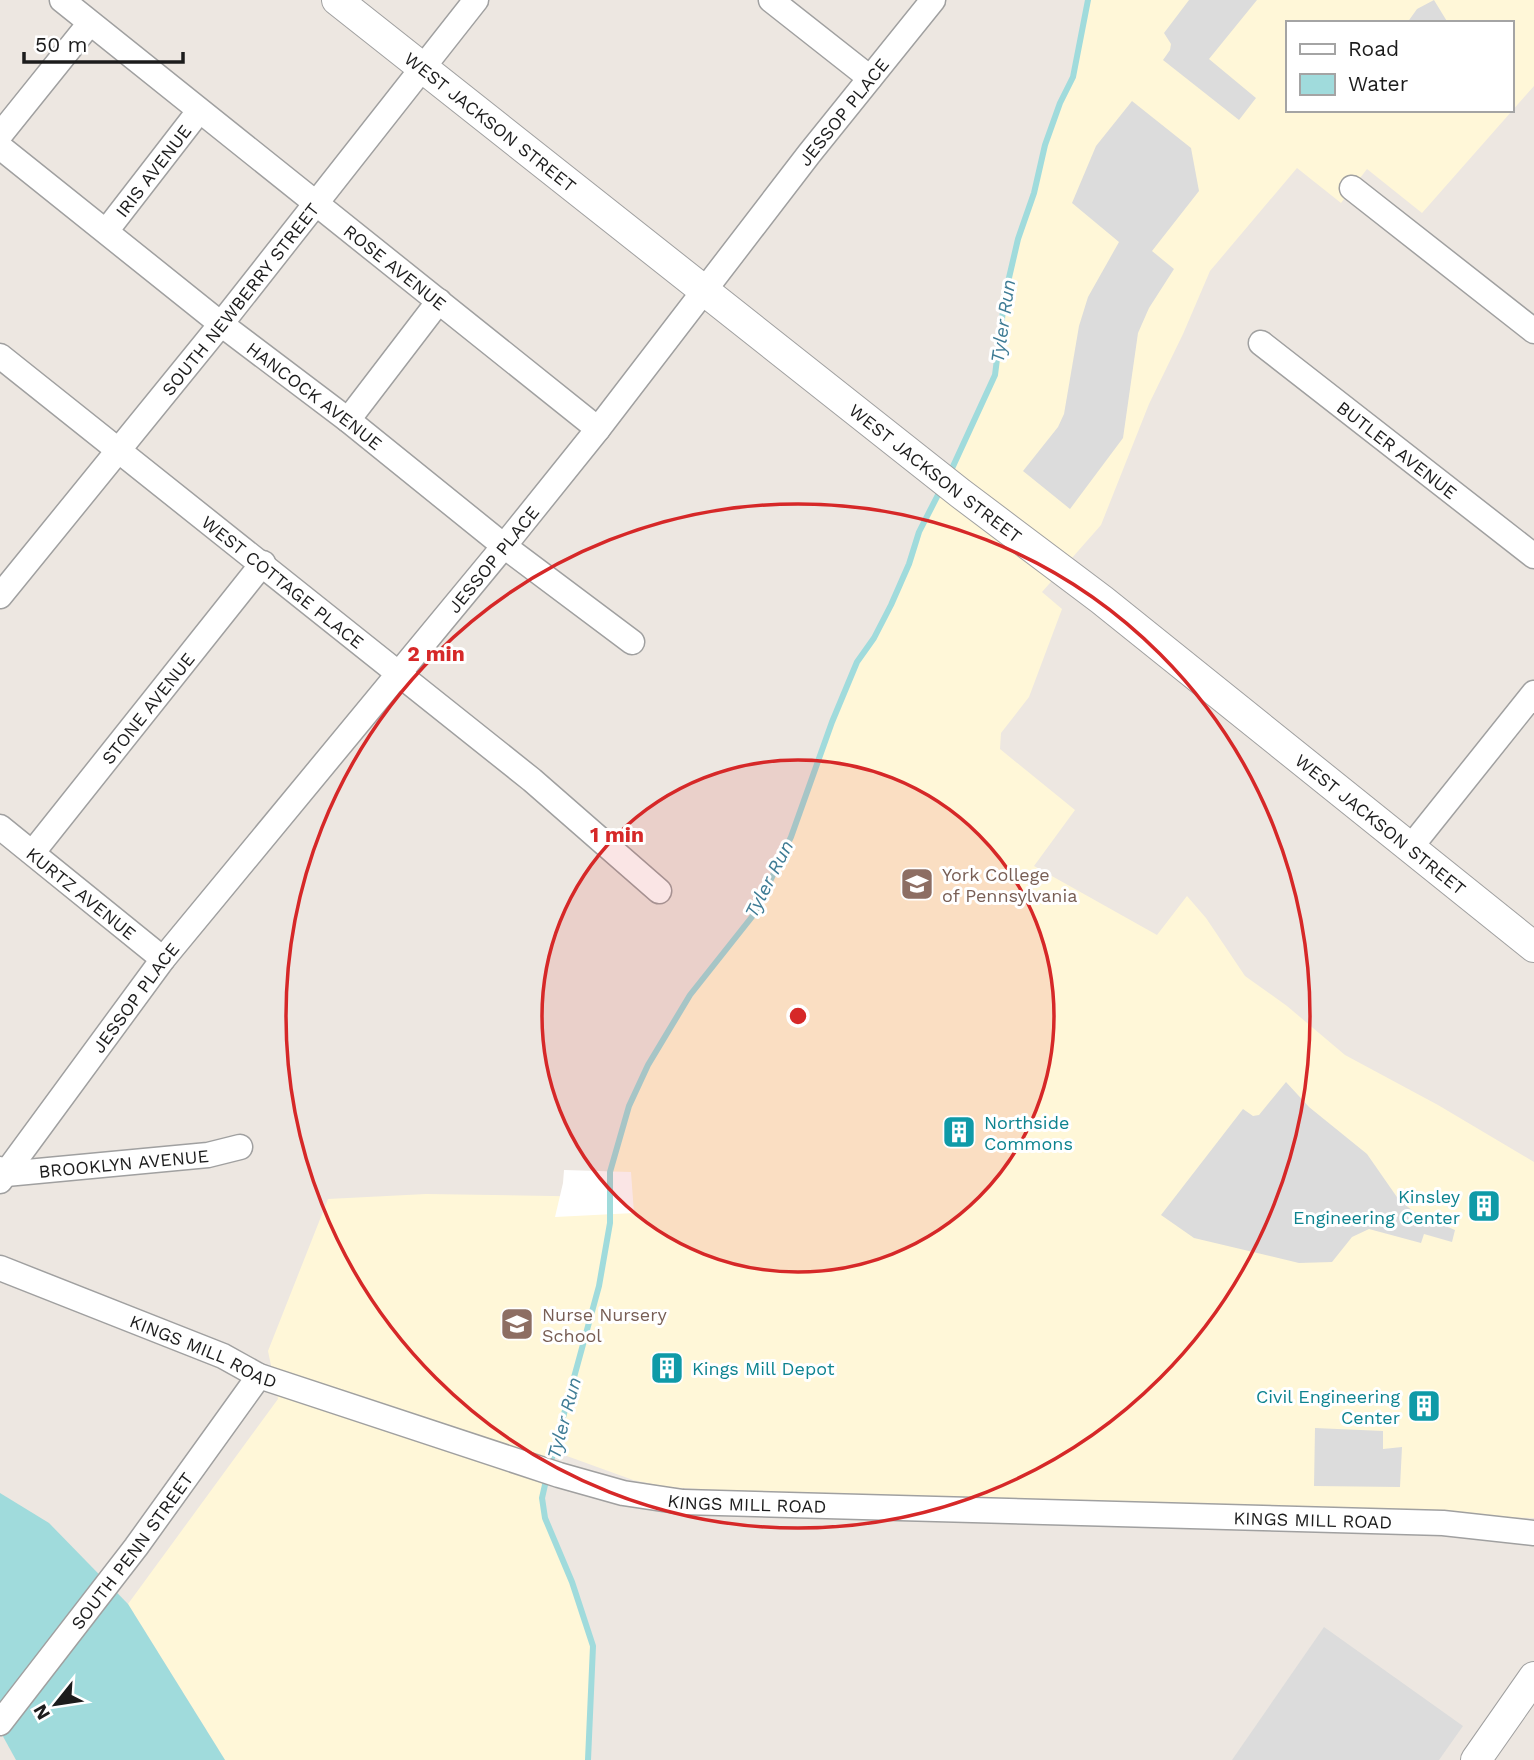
<svg xmlns="http://www.w3.org/2000/svg" width="1534" height="1760" viewBox="0 0 1534 1760" font-family="'Work Sans',sans-serif">
<style>
.education{fill:#fff7d8;fill-rule:evenodd}
.parking{fill:#dcdcdc}
.water{fill:#a0dbdc}
.pier{fill:#fff}
.lines{fill:none;stroke-linecap:round;stroke-linejoin:round}
.stream{stroke:#a0dbdc;stroke-width:6}
.minor-casing{stroke:#a0a0a0;stroke-width:27}
.tertiary-casing{stroke:#a0a0a0;stroke-width:32}
.minor{stroke:#fff;stroke-width:24}
.tertiary{stroke:#fff;stroke-width:30}
.ring{fill:none;stroke:#d62828;stroke-width:3.5}
.labels{text-anchor:middle;dominant-baseline:central;stroke-width:6;stroke-linejoin:round;paint-order:stroke}
.street-label{font-size:18px;fill:#1c1c1c;stroke:#fff}
.education-label{font-size:18px;fill:#785e54;stroke:#fff;text-anchor:start}
.culture-label{font-size:18px;fill:#0d838f;stroke:#fff;text-anchor:start}
.water-label{font-size:19px;font-style:italic;fill:#3f7c95;stroke:#fff}
.centre{fill:#d62828;stroke:#fff;stroke-width:3.5}
.ring-label{font-size:21px;text-anchor:middle;font-weight:bold;fill:#d62828;stroke:#fff;stroke-width:6;stroke-linejoin:round;paint-order:stroke}
</style>
<rect width="100%" height="100%" fill="#ede7e1"/>
<path class="education" d="M 1088,0 L 1534,0 L 1534,86 L 1422,213 L 1367,169 L 1341,203 L 1297,168 L 1210,271 L 1183,334 L 1149,404 L 1101,525 L 1042,592 L 1062,609 L 1029,697 L 1001,733 L 1000,749 L 1075,810 L 1034,866 L 1157,935 L 1187,896 L 1206,918 L 1245,976 L 1287,1006 L 1345,1055 L 1438,1105 L 1534,1162 L 1534,1518 L 788,1494 L 667,1487 L 633,1480 L 553,1451 L 542,1498 L 545,1518 L 572,1582 L 593,1646 L 587,1760 L 225,1760 L 128,1604 L 278,1399 L 268,1351 L 328,1199 L 426,1194 L 610,1197 L 610,1172 L 629,1106 L 648,1065 L 690,995 L 755,912 L 791,837 L 832,722 L 857,662 L 874,638 L 891,605 L 909,564 L 919,532 L 958,457 L 995,375 L 1005,295 L 1018,239 L 1034,193 L 1045,145 L 1060,103 L 1073,77 ZM 1287,23 L 1511,23 L 1511,110 L 1287,110 Z"/>
<path class="parking" d="M 1189,0 L 1257,0 L 1209,59 L 1256,98 L 1239,120 L 1163,60 L 1170,50 L 1171,44 L 1164,33 Z
M 1434,0 L 1448,23 L 1407,23 L 1417,9 Z
M 1132,101 L 1191,148 L 1199,191 L 1152,251 L 1174,269 L 1149,308 L 1138,333 L 1123,438 L 1070,509 L 1023,471 L 1058,427 L 1064,414 L 1079,326 L 1088,297 L 1119,242 L 1072,203 L 1096,146 Z
M 1286,1082 L 1309,1107 L 1367,1154 L 1399,1200 L 1417,1214 L 1455,1230 L 1452,1242 L 1424,1234 L 1421,1243 L 1369,1229 L 1352,1237 L 1332,1262 L 1299,1263 L 1194,1238 L 1161,1215 L 1243,1109 L 1253,1116 L 1259,1115 Z
M 1315,1428 L 1383,1431 L 1383,1449 L 1402,1447 L 1400,1487 L 1314,1486 Z
M 1324,1627 L 1463,1726 L 1439,1760 L 1232,1760 Z"/>
<path class="water" d="M 0,1493 L 49,1523 L 128,1604 L 225,1760 L 16,1760 L 0,1731 Z"/>
<path class="pier" d="M 564,1170 L 631,1172 L 634,1213 L 555,1217 L 563,1183 Z"/>
<g class="lines">
<path class="stream" d="M 949,475 L 995,375 L 1005,295 L 1018,239 L 1034,193 L 1045,145 L 1060,103 L 1073,77 L 1088,0
M 550,1465 L 599,1286 L 610,1223 L 610,1172 L 629,1106 L 648,1065 L 690,995 L 755,913 L 791,837 L 832,722 L 857,662 L 874,638 L 891,605 L 909,564 L 919,532 L 942,487
M 547,1476 L 542,1498 L 545,1518 L 572,1582 L 593,1646 L 588,1760"/>
<defs>
<g id="minor">
<path id="s1" d="M 62,0 L 598,429"/>
<path d="M 771,0 L 870,78"/>
<path d="M 0,135 L 90,23"/>
<path id="s2" d="M 0,147 L 221,324 L 348,420 L 504,546 L 632,642"/>
<path d="M 1352,188 L 1534,331"/>
<path id="s3" d="M 107,230 L 199,111"/>
<path id="s4" d="M 1261,343 L 1534,556"/>
<path id="s5" d="M 0,356 L 532,780 L 659,891"/>
<path d="M 348,420 L 439,301"/>
<path id="s6" d="M 0,596 L 221,324 L 476,0"/>
<path id="s7" d="M 0,827 L 163,959"/>
<path d="M 1410,848 L 1534,693"/>
<path id="s8" d="M 33,852 L 263,563"/>
<path id="s9" d="M 0,1169 L 6,1174 L 208,1155 L 240,1147"/>
<path id="s10" d="M 0,1181 L 163,959 L 504,546 L 598,429 L 809,154 L 933,0"/>
<path id="s11" d="M 0,1268 L 223,1356 L 259,1376 L 559,1475 L 623,1493 L 683,1502 L 1443,1523 L 1534,1533"/>
<path id="s12" d="M 0,1723 L 136,1547 L 259,1376"/>
</g>
<g id="tertiary">
<path id="s13" d="M 337,0 L 960,493 L 1102,600 L 1534,947"/>
<path d="M 1476,1760 L 1534,1677"/>
</g>
</defs>
<use href="#minor" class="minor-casing"/>
<use href="#tertiary" class="tertiary-casing"/>
<use href="#minor" class="minor"/>
<use href="#tertiary" class="tertiary"/>
</g>
<circle cx="798" cy="1016" r="256" fill="#d62828" fill-opacity=".12"/>
<g class="ring">
<circle cx="798" cy="1016" r="256"/>
<circle cx="798" cy="1016" r="512"/>
</g>
<defs>
<symbol id="university-square" viewBox="-11 -11 22 22"><rect x="-9" y="-9" width="18" height="18" rx="4" fill="#8d6e63" stroke="#fff"/><path d="M0-5L7-2L0 1L-7-2ZM-4 1L0 2.5L4 1V4Q0 6-4 4Z" fill="#fff"/></symbol>
<symbol id="building-square" viewBox="-11 -11 22 22"><rect x="-9" y="-9" width="18" height="18" rx="4" fill="#0f9aa8" stroke="#fff"/><path d="M-4-6H4V6H1V3H-1V6H-4ZM-2.5-4.3h1.7v1.8h-1.7ZM.8-4.3h1.7v1.8H.8ZM-2.5-1h1.7V.8h-1.7ZM.8-1h1.7V.8H.8Z" fill="#fff"/></symbol>
<symbol id="school-square" viewBox="-11 -11 22 22"><rect x="-9" y="-9" width="18" height="18" rx="4" fill="#8d6e63" stroke="#fff"/><path d="M0-5L7-2L0 1L-7-2ZM-4 1L0 2.5L4 1V4Q0 6-4 4Z" fill="#fff"/></symbol>
</defs>
<g fill-rule="evenodd">
<use href="#university-square" x="898" y="865" width="38" height="38"/>
<use href="#building-square" x="940" y="1113" width="38" height="38"/>
<use href="#building-square" x="1465" y="1187" width="38" height="38"/>
<use href="#school-square" x="498" y="1305" width="38" height="38"/>
<use href="#building-square" x="648" y="1349" width="38" height="38"/>
<use href="#building-square" x="1405" y="1387" width="38" height="38"/>
</g>
<g class="labels">
<g class="street-label">
<text stroke="none"><textPath href="#s10" startOffset="1362">JESSOP PLACE</textPath></text>
<text stroke="none"><textPath href="#s13" startOffset="196">WEST JACKSON STREET</textPath></text>
<text stroke="none"><textPath href="#s3" startOffset="75">IRIS AVENUE</textPath></text>
<text stroke="none"><textPath href="#s1" startOffset="427">ROSE AVENUE</textPath></text>
<text stroke="none"><textPath href="#s6" startOffset="382">SOUTH NEWBERRY STREET</textPath></text>
<text stroke="none"><textPath href="#s2" startOffset="401">HANCOCK AVENUE</textPath></text>
<text stroke="none"><textPath href="#s4" startOffset="173">BUTLER AVENUE</textPath></text>
<text stroke="none"><textPath href="#s13" startOffset="763">WEST JACKSON STREET</textPath></text>
<text stroke="none"><textPath href="#s10" startOffset="794">JESSOP PLACE</textPath></text>
<text stroke="none"><textPath href="#s5" startOffset="362">WEST COTTAGE PLACE</textPath></text>
<text stroke="none"><textPath href="#s8" startOffset="184">STONE AVENUE</textPath></text>
<text stroke="none"><textPath href="#s13" startOffset="1330">WEST JACKSON STREET</textPath></text>
<text stroke="none"><textPath href="#s7" startOffset="105">KURTZ AVENUE</textPath></text>
<text stroke="none"><textPath href="#s10" startOffset="228">JESSOP PLACE</textPath></text>
<text stroke="none"><textPath href="#s9" startOffset="126">BROOKLYN AVENUE</textPath></text>
<text stroke="none"><textPath href="#s11" startOffset="220">KINGS MILL ROAD</textPath></text>
<text stroke="none"><textPath href="#s11" startOffset="788">KINGS MILL ROAD</textPath></text>
<text stroke="none"><textPath href="#s11" startOffset="1354">KINGS MILL ROAD</textPath></text>
<text stroke="none"><textPath href="#s12" startOffset="217">SOUTH PENN STREET</textPath></text>
</g>
<g class="education-label">
<text x="942" y="874">York College<tspan x="942" dy="21">of Pennsylvania</tspan></text>
<text x="542" y="1314">Nurse Nursery<tspan x="542" dy="21">School</tspan></text>
</g>
<g class="culture-label">
<text x="984" y="1122">Northside<tspan x="984" dy="21">Commons</tspan></text>
<text x="1460" y="1196" text-anchor="end">Kinsley<tspan x="1460" dy="21">Engineering Center</tspan></text>
<text x="692" y="1368">Kings Mill Depot</text>
<text x="1400" y="1396" text-anchor="end">Civil Engineering<tspan x="1400" dy="21">Center</tspan></text>
</g>
<g class="water-label">
<text transform="translate(1003 321) rotate(-82)">Tyler Run</text>
<text transform="translate(769 879) rotate(-63)">Tyler Run</text>
<text transform="translate(564 1418) rotate(-75)">Tyler Run</text>
</g>
</g>
<circle cx="798" cy="1016" r="10" class="centre"/>
<g class="ring-label">
<text x="436" y="661">2 min</text>
<text x="617" y="842">1 min</text>
</g>
<rect x="1286" y="21" width="228" height="91" fill="#ffffff" stroke="#a4a4a4" stroke-width="2"/>
<rect x="1300" y="44" width="35" height="10" fill="#ffffff" stroke="#a4a4a4" stroke-width="2"/>
<text x="1348" y="56" font-size="21" fill="#1c1c1c">Road</text>
<rect x="1300" y="74" width="35" height="21" fill="#a0dbdc" stroke="#a4a4a4" stroke-width="2"/>
<text x="1348" y="91" font-size="21" fill="#1c1c1c">Water</text>
<g transform="translate(56 1704) rotate(240)" stroke="#ffffff" stroke-width="5" paint-order="stroke">
<path d="M0-5L12 26L0 18L-12 26Z" fill="#1c1c1c"/>
<text y="-10" font-size="19" font-weight="bold" text-anchor="middle" fill="#1c1c1c">N</text>
</g>
<path d="M24 52v10h159v-10" fill="none" stroke="#1c1c1c" stroke-width="3.5"/>
<text x="35" y="52" font-size="21" fill="#1c1c1c" stroke="#ffffff" stroke-width="5" paint-order="stroke">50 m</text>
</svg>
